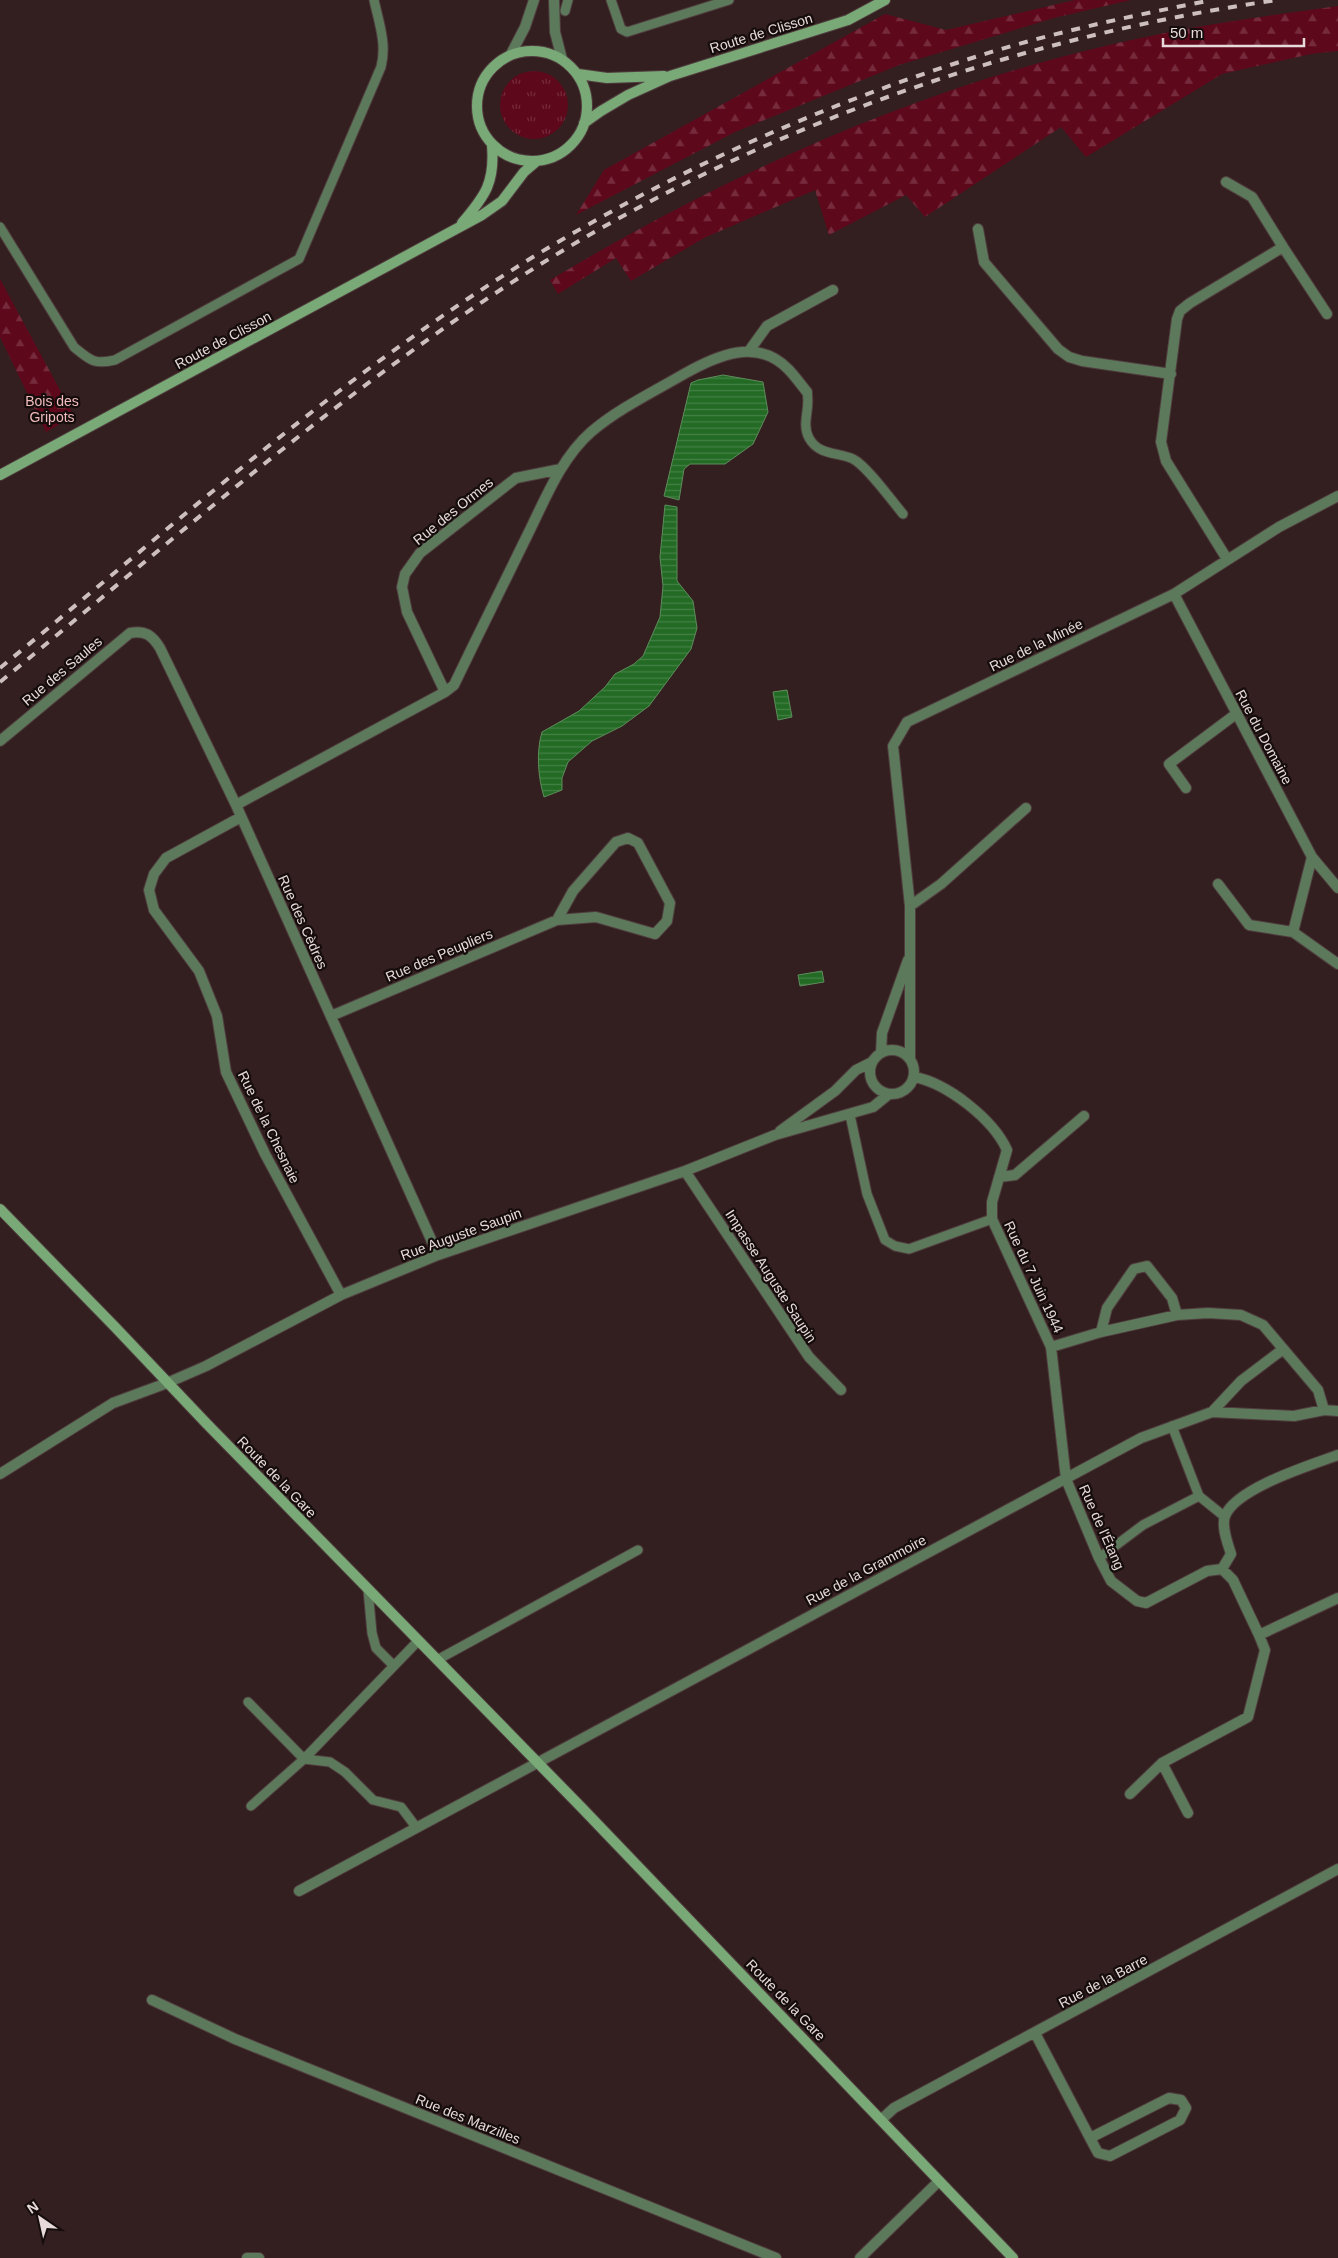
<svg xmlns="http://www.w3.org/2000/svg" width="1338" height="2258" viewBox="0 0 1338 2258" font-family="Helvetica,sans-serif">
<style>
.grass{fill:url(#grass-tufts)}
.forest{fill:url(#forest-firs)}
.water{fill:url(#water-rules);stroke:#5e8c5b}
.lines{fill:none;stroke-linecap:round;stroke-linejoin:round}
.service-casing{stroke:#503d3e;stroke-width:11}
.minor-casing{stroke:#503d3e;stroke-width:12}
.tertiary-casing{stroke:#503d3e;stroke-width:12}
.secondary-casing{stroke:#503d3e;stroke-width:12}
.service{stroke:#5c795b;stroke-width:9}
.minor{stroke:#5c795b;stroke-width:10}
.tertiary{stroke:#5c795b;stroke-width:10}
.secondary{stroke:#7aa978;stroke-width:10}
.rail{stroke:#cebfbf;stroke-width:4;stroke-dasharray:9 9;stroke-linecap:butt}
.labels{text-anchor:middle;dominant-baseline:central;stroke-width:4.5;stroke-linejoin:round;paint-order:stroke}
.street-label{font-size:14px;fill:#e8dada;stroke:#150c0c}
.park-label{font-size:14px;fill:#f2bbbd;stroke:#150c0c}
</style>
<defs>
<pattern id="grass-tufts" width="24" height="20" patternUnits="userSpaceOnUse" patternTransform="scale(1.25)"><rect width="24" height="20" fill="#5e081b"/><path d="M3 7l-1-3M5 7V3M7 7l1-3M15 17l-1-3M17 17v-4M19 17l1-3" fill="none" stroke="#752b3c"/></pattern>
<pattern id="forest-firs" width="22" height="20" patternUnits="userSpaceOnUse" patternTransform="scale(1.25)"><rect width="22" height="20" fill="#5e081b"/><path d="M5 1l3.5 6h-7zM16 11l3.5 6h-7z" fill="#752b3c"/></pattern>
<pattern id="water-rules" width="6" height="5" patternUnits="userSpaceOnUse" patternTransform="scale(1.25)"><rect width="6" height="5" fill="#236b25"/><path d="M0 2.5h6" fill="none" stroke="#438044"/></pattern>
</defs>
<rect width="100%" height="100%" fill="#331f20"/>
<path class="grass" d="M500 105a34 34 0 1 1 68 0a34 34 0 1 1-68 0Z"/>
<path class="forest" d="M 1075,0 L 1131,0 L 1054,18 L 899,65 L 735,132 L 576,215 L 604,170 L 885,14 L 946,30 Z
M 1338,6 L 1338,51 L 1311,54 L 1222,74 L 1086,157 L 1061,127 L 925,217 L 906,195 L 829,235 L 815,190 L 704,238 L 631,281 L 616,258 L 558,294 L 550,280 C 721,178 906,93 1101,47 C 1179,28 1258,17 1338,6 Z
M 0,279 L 74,416 L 46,432 L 0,337 Z"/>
<path class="water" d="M 723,375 L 763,382 L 768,412 L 753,444 L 725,464 L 690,464 L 684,469 L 679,500 L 664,496 L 691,383 L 698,380 Z
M 665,505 L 677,507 L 677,581 L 693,601 L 697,628 L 691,649 L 649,706 L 622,726 L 592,741 L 568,762 L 562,778 L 562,790 L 544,797 C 538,777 536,752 542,732 L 579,711 L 605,687 L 615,674 L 634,664 L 643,656 L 660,617 L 663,586 L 660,557 Z
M 787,690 L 792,717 L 778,720 L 773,692 Z
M 822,971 L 824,982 L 800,986 L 798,975 Z"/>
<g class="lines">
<defs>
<path id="service" d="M 611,0 L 621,29 L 627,32 L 729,0
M 565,11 L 568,0
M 0,227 L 74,347 C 90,360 94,365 115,360 L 299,259 L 381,67 C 387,44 379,23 374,0
M 807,392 C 811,408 801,423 809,438 C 819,456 838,452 853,459 C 867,466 892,501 903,514
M 850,1115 L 867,1194 L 885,1240 L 895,1246 L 909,1249 L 992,1219
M 1172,1426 L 1199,1496 L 1225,1517
M 1099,1558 L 1143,1525 L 1199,1496
M 368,1590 L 372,1633 L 376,1648 L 393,1665
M 437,1660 L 638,1550
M 248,1702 L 304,1759 L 330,1762 L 345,1772 L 373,1800 L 401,1807 L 416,1827
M 251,1806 L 304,1759 L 418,1641"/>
<path id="minor" d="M 554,0 L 555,32 L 562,59
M 511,54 L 525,27 L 534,0
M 1226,182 L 1252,197 L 1283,247 L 1190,303 L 1180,311 L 1177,319 L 1161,442 L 1166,461 L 1227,559
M 978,229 L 984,262 L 1058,349 L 1069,357 L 1082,361 L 1171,374
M 1283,247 L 1327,314
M 749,351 L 767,326 L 833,290
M 1174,594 L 1312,857 L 1338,888
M 445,692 L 407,612 L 402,587 L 405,574 L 420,553 L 516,478 L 561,469
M 0,741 L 130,633 C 145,630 152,635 160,648 L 236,805 L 438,1255
M 1186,788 L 1169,764 L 1236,714
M 236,805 L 445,692 L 454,685 C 477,637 501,589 524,542 C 543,505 559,460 591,432 C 618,409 653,392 684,374 C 716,356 757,337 788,369 C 795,376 801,385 807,392
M 241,817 L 166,858 L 154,874 L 149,890 L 154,910 L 199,971 L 217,1016 L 226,1072 L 265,1154 L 341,1295
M 1218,884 L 1249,925 L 1293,932 L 1338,964
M 910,906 L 941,884 L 1026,808
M 1293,932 L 1312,857
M 331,1016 L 557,920 L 596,917 L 655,934 L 667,921 L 670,903 L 638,843 L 628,838 L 616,842 L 573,891 L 557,920
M870 1072a22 22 0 1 1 44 0a22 22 0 1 1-44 0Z
M 881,1053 L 882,1033 L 908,960
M 910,1059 L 910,906 L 893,746 L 907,722 L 1174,594 L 1279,527 L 1338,496
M 914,1077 C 947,1083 993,1119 1007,1150 L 992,1202 L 992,1219 L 1051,1347 L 1066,1479 L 1099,1558 L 1111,1581 L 1137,1601 L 1146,1603 L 1207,1571 L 1222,1569 L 1233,1580 L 1259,1635 L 1338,1598
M 780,1131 L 835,1091 L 856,1070 L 872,1062
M 685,1171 L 809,1357 L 841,1390
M 999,1177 L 1015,1175 L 1084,1116
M 1101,1332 L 1107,1308 L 1134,1269 L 1147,1266 L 1172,1298 L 1177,1315
M 1051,1347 L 1101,1332 L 1177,1315 L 1208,1313 L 1241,1315 L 1263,1325 L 1318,1390 L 1324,1410
M 167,1383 L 206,1366 L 341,1295 L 438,1255 L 685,1171 L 775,1135 L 873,1107 L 889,1094
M 1212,1412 L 1241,1381 L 1282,1350
M 1222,1569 L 1231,1554 C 1228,1544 1221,1527 1225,1516 C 1236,1488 1311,1465 1338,1455
M 1162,1763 L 1188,1813
M 1130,1794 L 1162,1763 L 1248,1717 L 1265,1650 L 1259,1635
M 299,1891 L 1141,1438 L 1212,1412 L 1294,1416 L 1324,1410 L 1338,1411
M 152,2000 L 235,2039 L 776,2258
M 1035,2033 L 1090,2138 L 1098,2153 L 1110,2156 L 1180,2120 L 1186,2108 L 1181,2100 L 1169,2098 L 1090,2138
M 882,2119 L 894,2108 L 1338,1869
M 247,2258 L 259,2258
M 860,2258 L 939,2181"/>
<path id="tertiary" d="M 0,1474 L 113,1403 L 167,1383"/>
<path id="secondary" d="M477 106a55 55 0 1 1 110 0a55 55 0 1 1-110 0Z
M 578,74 L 607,78 L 664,76
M 584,123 L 601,111 L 628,95 L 670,76 L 848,20 L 885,0
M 462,223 C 486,195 495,182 492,145
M 0,475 L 482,215 L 502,201 L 524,172 L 537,161
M 0,1209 L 115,1327 L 206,1423 L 582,1808 L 1013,2258"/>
</defs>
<use href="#service" class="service-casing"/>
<use href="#minor" class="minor-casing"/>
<use href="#tertiary" class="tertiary-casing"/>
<use href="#secondary" class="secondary-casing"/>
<use href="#service" class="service"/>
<use href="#minor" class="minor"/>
<use href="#tertiary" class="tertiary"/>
<use href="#secondary" class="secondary"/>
<path class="rail" d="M 0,668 C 190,512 375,344 591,223 C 712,154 839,100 972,58 C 1050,33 1131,16 1212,0
M 0,682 C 171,542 338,393 525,274 C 751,130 1013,38 1277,0"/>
</g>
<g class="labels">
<g class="street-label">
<text transform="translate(761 33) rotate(-17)">Route de Clisson</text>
<text transform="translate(223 340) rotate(-28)">Route de Clisson</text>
<text transform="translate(453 511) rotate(-39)">Rue des Ormes</text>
<text transform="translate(1036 645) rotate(-26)">Rue de la Minée</text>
<text transform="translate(62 671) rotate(-40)">Rue des Saules</text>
<text transform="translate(1264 737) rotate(62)">Rue du Domaine</text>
<text transform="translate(303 922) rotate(66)">Rue des Cèdres</text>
<text transform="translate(439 955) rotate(-23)">Rue des Peupliers</text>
<text transform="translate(269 1127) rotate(64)">Rue de la Chesnaie</text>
<text transform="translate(461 1234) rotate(-20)">Rue Auguste Saupin</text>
<text transform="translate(771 1276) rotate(57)">Impasse Auguste Saupin</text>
<text transform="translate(1034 1277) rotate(65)">Rue du 7 Juin 1944</text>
<text transform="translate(277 1477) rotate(46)">Route de la Gare</text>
<text transform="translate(1102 1527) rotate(66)">Rue de l'Étang</text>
<text transform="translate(866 1570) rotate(-28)">Rue de la Grammoire</text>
<text transform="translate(1103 1981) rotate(-28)">Rue de la Barre</text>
<text transform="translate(786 2000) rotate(46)">Route de la Gare</text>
<text transform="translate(468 2119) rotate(22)">Rue des Marzilles</text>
</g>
<g class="park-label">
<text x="52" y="401">Bois des<tspan x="52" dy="16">Gripots</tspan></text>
</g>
</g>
<g transform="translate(40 2218) rotate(326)" stroke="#150c0c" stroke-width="4" paint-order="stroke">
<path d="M0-4L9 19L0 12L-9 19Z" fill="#e8dada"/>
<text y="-8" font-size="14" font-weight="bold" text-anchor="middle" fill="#e8dada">N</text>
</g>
<path d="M1163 38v8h141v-8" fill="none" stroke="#e8dada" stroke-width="2.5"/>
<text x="1170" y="38" font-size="15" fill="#e8dada" stroke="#150c0c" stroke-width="4" paint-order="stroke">50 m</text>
</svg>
